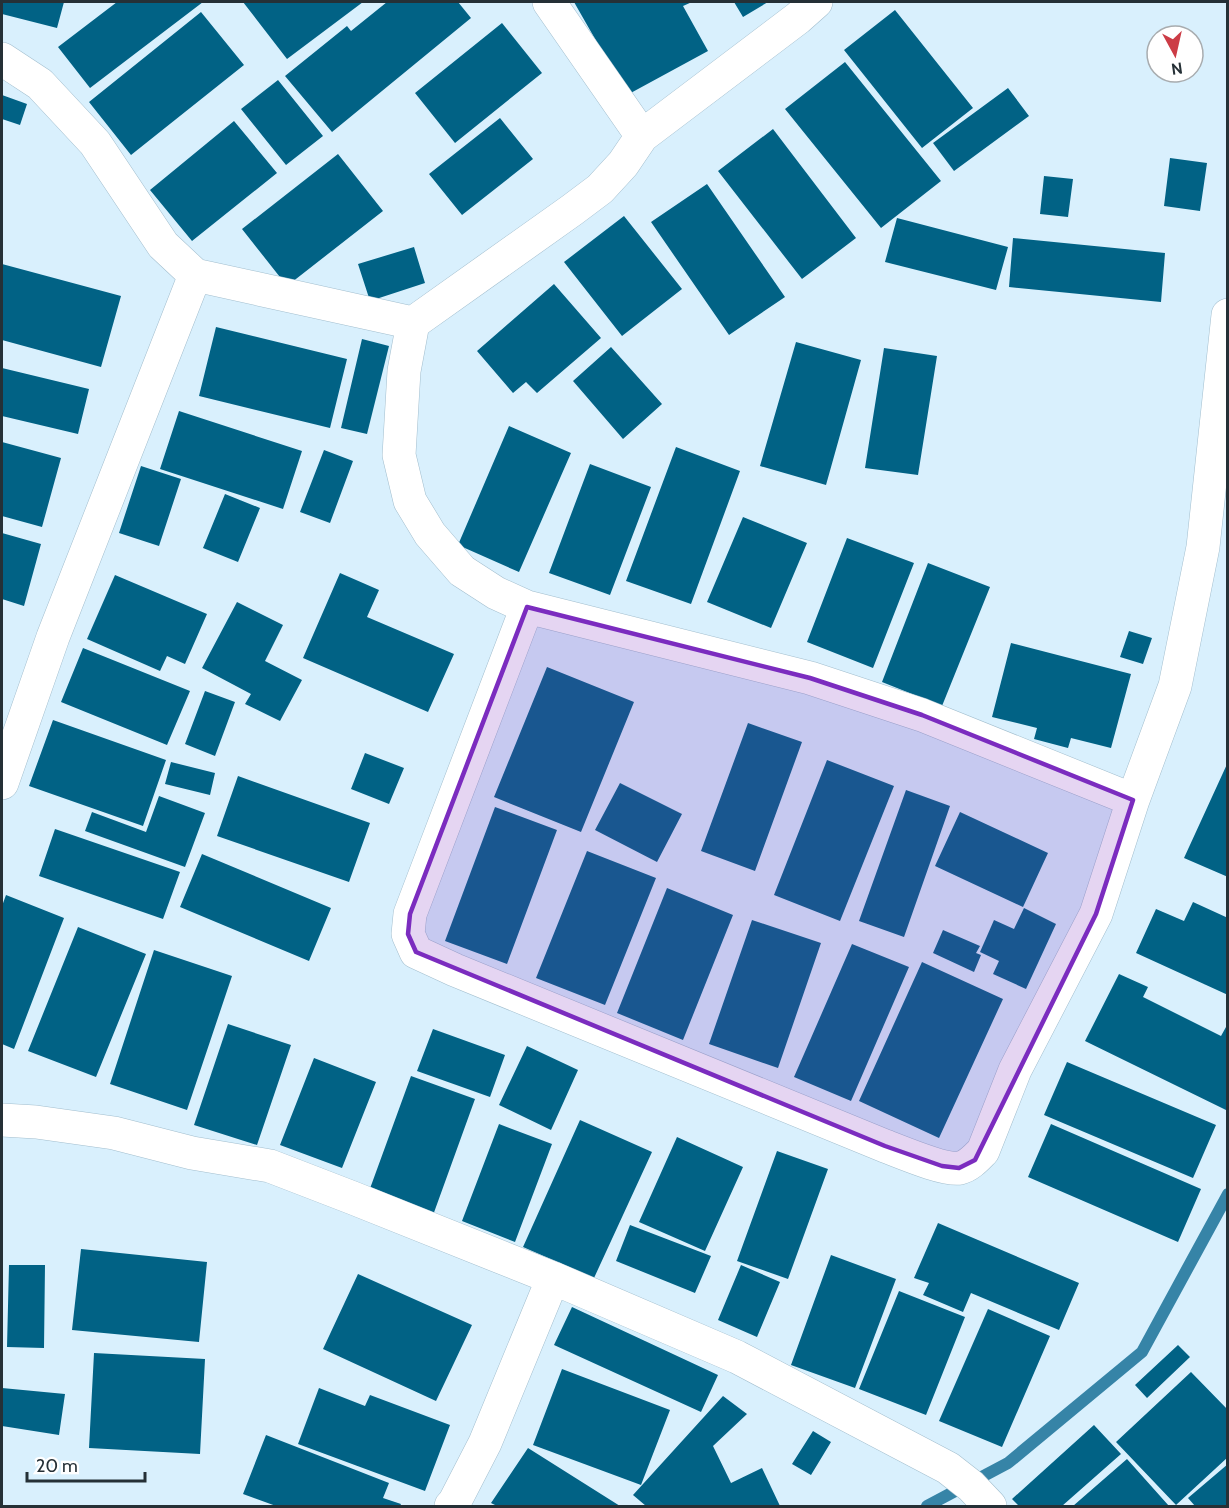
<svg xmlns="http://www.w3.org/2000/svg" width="1229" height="1508" viewBox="0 0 1229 1508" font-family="Cabin,sans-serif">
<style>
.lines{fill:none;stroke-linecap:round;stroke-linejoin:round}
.stream{stroke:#3684a7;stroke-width:12}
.building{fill:#016285}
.street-casing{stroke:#a2bece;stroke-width:34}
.street{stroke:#fff;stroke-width:33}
.marked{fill:#7b2cbf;fill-opacity:0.2;stroke:#7b2cbf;stroke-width:4.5;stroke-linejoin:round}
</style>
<rect width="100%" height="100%" fill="#d9f0fd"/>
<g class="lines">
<path class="stream" d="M 927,1506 L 1008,1463 L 1142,1352 L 1228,1194"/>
</g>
<path class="building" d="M 2,2 L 64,2 L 57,28 L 2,14 Z
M 117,2 L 203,2 L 90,88 L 58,47 Z
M 243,2 L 363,2 L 287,59 Z
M 387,2 L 458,2 L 471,18 L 332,132 L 285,76 L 347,26 L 351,31 Z
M 574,2 L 692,2 L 683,6 L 708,51 L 627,95 Z
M 734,2 L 768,2 L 743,17 Z
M 895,10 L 973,108 L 922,148 L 844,50 Z
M 201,12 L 244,65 L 131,155 L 89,102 Z
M 502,23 L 542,73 L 455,143 L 415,93 Z
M 845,62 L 941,181 L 881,228 L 785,109 Z
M 278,80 L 323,136 L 286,165 L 241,109 Z
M 1008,88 L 1029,116 L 954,171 L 933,143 Z
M 2,95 L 27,104 L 20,125 L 2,119 Z
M 500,118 L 533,159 L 462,215 L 429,174 Z
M 234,121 L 277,173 L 192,241 L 150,190 Z
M 773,129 L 856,238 L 802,279 L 718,171 Z
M 338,154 L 383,211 L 287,286 L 242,229 Z
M 1170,158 L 1207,163 L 1200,211 L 1164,206 Z
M 1044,176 L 1073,179 L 1068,217 L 1040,214 Z
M 707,184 L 785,297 L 729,335 L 651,222 Z
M 624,216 L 682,289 L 622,336 L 564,262 Z
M 897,218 L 1008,247 L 996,290 L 885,262 Z
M 1013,238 L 1165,253 L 1161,302 L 1009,287 Z
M 414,247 L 425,283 L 370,301 L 358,264 Z
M 2,264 L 121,296 L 101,367 L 2,340 Z
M 554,284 L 601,338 L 537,393 L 526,382 L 513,393 L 477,351 Z
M 216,327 L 347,359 L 330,428 L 199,396 Z
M 362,339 L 389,346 L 367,434 L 341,428 Z
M 796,342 L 861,360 L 826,485 L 760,466 Z
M 611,347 L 662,404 L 623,439 L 573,381 Z
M 884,348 L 937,356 L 918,475 L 865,468 Z
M 2,368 L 89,389 L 78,434 L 2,416 Z
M 179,411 L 302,451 L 283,509 L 160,469 Z
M 509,426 L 571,453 L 519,572 L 458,545 Z
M 2,442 L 61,458 L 42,527 L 2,516 Z
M 676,447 L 740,471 L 691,604 L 626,581 Z
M 324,450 L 353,461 L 330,523 L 300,512 Z
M 590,464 L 651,487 L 610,595 L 549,573 Z
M 141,466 L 181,479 L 159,546 L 119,533 Z
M 225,494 L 260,508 L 238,562 L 203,548 Z
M 743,517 L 807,543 L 771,628 L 707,602 Z
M 2,533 L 41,544 L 24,606 L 2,599 Z
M 847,538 L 914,563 L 873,668 L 807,642 Z
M 928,563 L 990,587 L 942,706 L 882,682 Z
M 340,573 L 379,590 L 367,617 L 454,654 L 428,712 L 303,658 Z
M 115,575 L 207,614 L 185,664 L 167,656 L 160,671 L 87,639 Z
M 237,602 L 283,625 L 265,661 L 302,680 L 280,721 L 245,704 L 251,694 L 202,668 Z
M 1129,631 L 1152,638 L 1143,664 L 1120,657 Z
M 1011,643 L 1131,674 L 1111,748 L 1071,738 L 1068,748 L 1034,739 L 1037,728 L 992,717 Z
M 83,648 L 190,691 L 167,745 L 61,702 Z
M 547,667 L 634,702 L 581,832 L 494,797 Z
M 205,691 L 235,702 L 215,756 L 185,744 Z
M 53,720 L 166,760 L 143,826 L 29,786 Z
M 748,723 L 802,742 L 755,871 L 701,851 Z
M 365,753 L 404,768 L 389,804 L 351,789 Z
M 827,760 L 894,786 L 840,921 L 774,895 Z
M 171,762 L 215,773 L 210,795 L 165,784 Z
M 1228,762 L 1228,877 L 1184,858 Z
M 238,776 L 370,823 L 349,882 L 217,836 Z
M 620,783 L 682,814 L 657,862 L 595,830 Z
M 906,790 L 950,806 L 904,937 L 859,921 Z
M 159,796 L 205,813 L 185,867 L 85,831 L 92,812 L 146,832 Z
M 495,807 L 557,830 L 507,964 L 445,941 Z
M 960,812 L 1048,853 L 1023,907 L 935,866 Z
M 55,829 L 180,872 L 163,919 L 39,876 Z
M 587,851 L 656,878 L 605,1005 L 536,978 Z
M 202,854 L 331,908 L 309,961 L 180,907 Z
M 667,888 L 733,915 L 683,1040 L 617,1013 Z
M 6,895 L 64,918 L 14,1049 L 2,1044 L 2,906 Z
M 1193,902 L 1228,918 L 1228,995 L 1136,953 L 1156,909 L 1184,921 Z
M 1024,908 L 1056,924 L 1026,989 L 993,974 L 999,961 L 980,952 L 994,920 L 1014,929 Z
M 752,920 L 821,943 L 778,1068 L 709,1044 Z
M 78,927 L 146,954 L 96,1077 L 28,1051 Z
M 943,930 L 980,946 L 976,953 L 981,955 L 974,972 L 933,953 Z
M 852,944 L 909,967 L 851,1101 L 794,1077 Z
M 154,950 L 232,976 L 187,1110 L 110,1084 Z
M 922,962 L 1003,999 L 939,1138 L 859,1101 Z
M 1119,974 L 1148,987 L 1143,997 L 1221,1036 L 1226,1027 L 1228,1028 L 1228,1108 L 1226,1110 L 1085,1041 Z
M 228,1024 L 291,1045 L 257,1145 L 194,1125 Z
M 433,1029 L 505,1055 L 490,1097 L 417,1071 Z
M 527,1046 L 578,1070 L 551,1130 L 499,1105 Z
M 314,1058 L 376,1082 L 342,1168 L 280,1145 Z
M 1067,1062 L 1216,1125 L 1193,1178 L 1044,1115 Z
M 411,1076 L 475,1099 L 432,1218 L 368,1194 Z
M 580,1120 L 652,1152 L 594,1278 L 523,1247 Z
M 499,1124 L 552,1144 L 515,1242 L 462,1221 Z
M 1051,1124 L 1201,1189 L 1178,1242 L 1028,1177 Z
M 677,1137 L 743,1167 L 705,1251 L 639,1222 Z
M 777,1151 L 828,1169 L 788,1279 L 737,1261 Z
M 938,1223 L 1079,1283 L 1059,1330 L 971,1293 L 963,1312 L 923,1295 L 929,1283 L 914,1278 Z
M 630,1225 L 711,1256 L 695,1293 L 616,1261 Z
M 81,1249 L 207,1262 L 199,1342 L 72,1330 Z
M 831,1255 L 896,1279 L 855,1388 L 791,1365 Z
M 9,1265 L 45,1265 L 44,1348 L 7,1347 Z
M 741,1265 L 780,1282 L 757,1337 L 718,1320 Z
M 358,1274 L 472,1325 L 436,1401 L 323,1349 Z
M 899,1291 L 965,1317 L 926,1415 L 859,1389 Z
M 572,1307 L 718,1375 L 701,1412 L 554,1345 Z
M 988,1309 L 1050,1336 L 1002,1447 L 939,1421 Z
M 1178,1345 L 1190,1357 L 1147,1398 L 1135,1385 Z
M 94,1353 L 205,1359 L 200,1454 L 89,1448 Z
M 562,1369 L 670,1410 L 641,1485 L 533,1445 Z
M 1191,1372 L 1228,1410 L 1228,1457 L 1176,1505 L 1116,1442 Z
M 2,1388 L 65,1394 L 59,1435 L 2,1426 Z
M 319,1388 L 365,1406 L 370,1395 L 450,1425 L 425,1491 L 298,1444 Z
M 723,1396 L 747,1414 L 713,1446 L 731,1483 L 762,1468 L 780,1506 L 646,1506 L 633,1495 Z
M 1094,1425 L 1121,1454 L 1062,1506 L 1019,1506 L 1012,1499 Z
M 813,1431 L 831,1442 L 811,1475 L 792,1464 Z
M 266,1435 L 389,1483 L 383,1498 L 401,1504 L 400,1506 L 276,1506 L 243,1494 Z
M 528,1448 L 620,1506 L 497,1506 L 491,1503 Z
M 1127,1459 L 1169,1506 L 1073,1506 Z
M 1228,1464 L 1228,1506 L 1195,1506 L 1188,1498 Z"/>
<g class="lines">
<defs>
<path id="street" d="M 549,2 L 642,136
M 816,2 L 798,18 L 642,136 L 623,164 L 600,189 L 572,210 L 413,323 L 404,371 L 399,455 L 410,501 L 430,534 L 462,571 L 496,593 L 527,607 L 810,678 L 922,715 L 1133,800
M 2,59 L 40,84 L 95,143 L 163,245 L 195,275 L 413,323
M 527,607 L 410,914 L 408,934 L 416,952 L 455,970 L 885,1146 C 901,1152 945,1171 960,1168 C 969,1166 977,1157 983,1151 L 1015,1070 L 1096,914 L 1133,800 L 1175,686 L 1203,547 L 1228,315
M 2,783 L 53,637 L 195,275
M 2,1120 L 36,1122 L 114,1133 L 192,1153 L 270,1166 L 353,1198 L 553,1278 L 737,1357 L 948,1468 L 971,1486 L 990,1506
M 451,1506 L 454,1503 L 485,1443 L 553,1278"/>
</defs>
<use href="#street" class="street-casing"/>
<use href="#street" class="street"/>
</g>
<path class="marked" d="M 527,607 L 810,678 L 922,715 L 1133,800 L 1096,914 L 975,1160 L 959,1168 L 942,1166 L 885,1146 L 416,952 L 408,934 L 410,914 Z"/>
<rect width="1229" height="1508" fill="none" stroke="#253036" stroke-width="6"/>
<g transform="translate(1175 54) rotate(172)"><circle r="28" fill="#ffffff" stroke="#a8acaf" stroke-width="1.5"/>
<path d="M0-4.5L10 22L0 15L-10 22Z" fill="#cc3c46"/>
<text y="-9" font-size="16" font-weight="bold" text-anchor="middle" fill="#253036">N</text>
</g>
<path d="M27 1472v9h118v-9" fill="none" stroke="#253036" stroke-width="3"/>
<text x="36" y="1472" font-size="18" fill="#253036" stroke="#ffffff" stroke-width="4.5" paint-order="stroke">20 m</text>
</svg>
